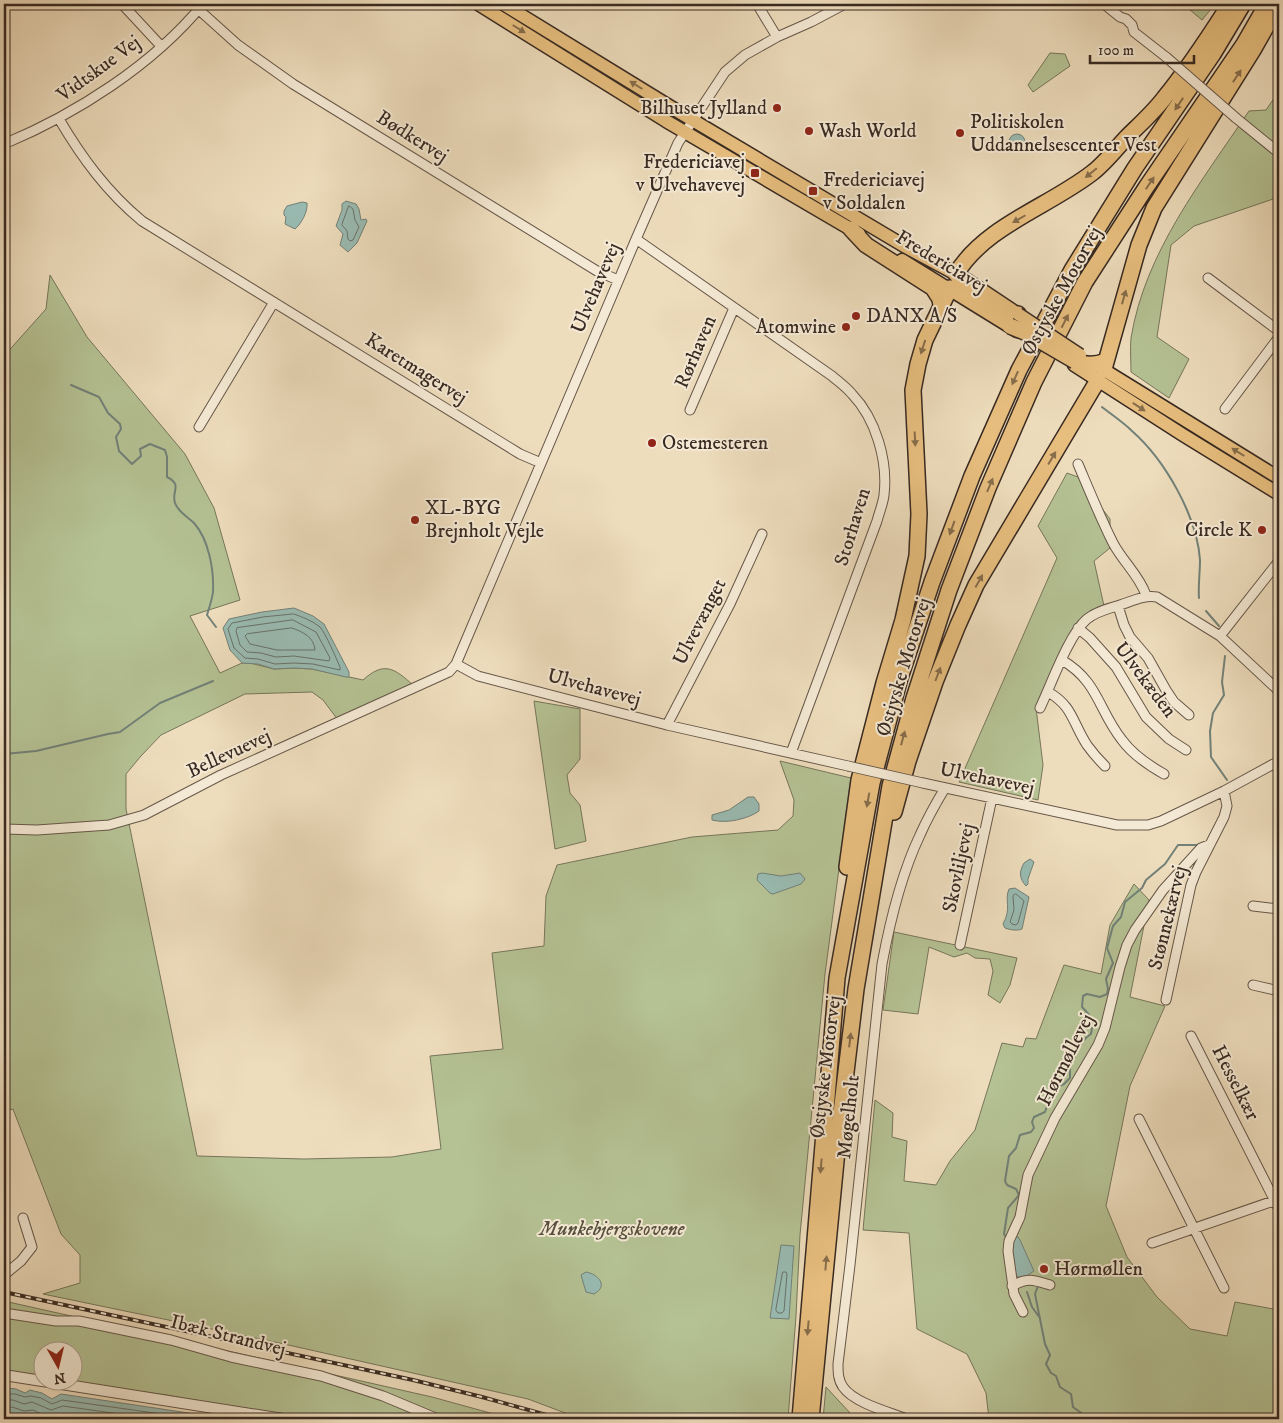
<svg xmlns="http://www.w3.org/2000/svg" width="1283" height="1423" viewBox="0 0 1283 1423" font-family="'IM FELL DW Pica',serif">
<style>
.green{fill:#b5c294;stroke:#76765b}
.water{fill:#99bbb2;stroke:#728178}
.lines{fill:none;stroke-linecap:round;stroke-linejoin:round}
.shore{stroke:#68726a;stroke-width:1}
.stream{stroke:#728178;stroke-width:2}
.minor-casing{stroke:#665749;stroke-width:11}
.tertiary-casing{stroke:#665749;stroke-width:12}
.primary-casing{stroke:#382a22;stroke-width:15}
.motorway-casing{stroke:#382a22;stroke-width:18}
.minor{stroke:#f4e9d4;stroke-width:9}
.tertiary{stroke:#f4e9d4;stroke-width:10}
.primary{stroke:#e7be7e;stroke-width:12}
.motorway{stroke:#e7be7e;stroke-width:15}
.rail-casing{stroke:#382a22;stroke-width:4}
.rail{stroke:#f4e9d4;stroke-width:2;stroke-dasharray:5.5;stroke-linecap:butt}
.minor-bridge-casing{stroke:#665749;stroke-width:11;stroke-linecap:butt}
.primary-bridge-casing{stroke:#382a22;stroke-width:15;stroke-linecap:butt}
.motorway-bridge-casing{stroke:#382a22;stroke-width:18;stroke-linecap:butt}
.minor-bridge{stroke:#f4e9d4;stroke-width:9}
.primary-bridge{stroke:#e7be7e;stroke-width:12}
.motorway-bridge{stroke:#e7be7e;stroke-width:15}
.oneway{fill:#876d4b}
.poi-dot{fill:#8f2418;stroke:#f4e9d4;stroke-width:2}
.labels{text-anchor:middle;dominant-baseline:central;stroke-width:4;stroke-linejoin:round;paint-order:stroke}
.street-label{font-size:20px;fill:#382a22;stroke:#f4e9d4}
.poi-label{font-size:20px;fill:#382a22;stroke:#f4e9d4;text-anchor:start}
.park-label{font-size:20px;font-style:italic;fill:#57503e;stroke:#f4e9d4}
</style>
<rect width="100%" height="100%" fill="#eeddbd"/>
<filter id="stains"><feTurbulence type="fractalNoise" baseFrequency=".004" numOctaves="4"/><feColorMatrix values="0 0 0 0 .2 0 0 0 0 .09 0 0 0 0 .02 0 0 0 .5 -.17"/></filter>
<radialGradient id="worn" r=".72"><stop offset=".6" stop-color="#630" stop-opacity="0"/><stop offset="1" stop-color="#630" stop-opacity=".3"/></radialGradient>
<path class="green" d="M 1183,4 L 1215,4 L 1202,20 Z
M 1050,53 L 1065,54 L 1070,66 L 1033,92 L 1028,85 Z
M 1279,91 L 1279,197 L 1194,226 L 1171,245 L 1157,337 L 1189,359 L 1169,398 L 1131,372 C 1131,361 1130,349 1131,338 C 1145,252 1202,181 1249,111 L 1266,110 Z
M 50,275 L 87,337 L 185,454 L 214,508 L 240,600 L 190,616 L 220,673 L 242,663 L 250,663 L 274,669 L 294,668 L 312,669 L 363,680 C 384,661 394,668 413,685 L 338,720 L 323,700 L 312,692 L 245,694 L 161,735 L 141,756 L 126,774 L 126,809 L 197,1156 L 304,1159 L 392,1157 L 441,1149 L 430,1056 L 503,1049 L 492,953 L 544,946 L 546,896 L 557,865 L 692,837 L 778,830 L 793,816 L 794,800 L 780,761 L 851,778 L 825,974 L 800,1235 L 796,1316 L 788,1419 L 581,1419 L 528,1399 L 284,1344 L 43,1294 L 80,1283 L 80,1255 L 61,1234 L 13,1109 L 4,1111 L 4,458 L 5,422 L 4,356 L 46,309 Z
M 1067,473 L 1078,477 L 1110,519 L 1110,548 L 1094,561 L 1104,606 L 1084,617 L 1036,708 L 1043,765 L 1038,800 L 959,782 L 1057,558 L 1038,526 Z
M 534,701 L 580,709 L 580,759 L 567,775 L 570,793 L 580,805 L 586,841 L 555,849 Z
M 1134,884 L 1149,900 L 1130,997 L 1165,1006 L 1130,1086 L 1106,1206 L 1127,1257 L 1157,1297 L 1190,1329 L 1227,1336 L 1235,1302 L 1279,1310 L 1279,1419 L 989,1419 L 986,1393 L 967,1354 L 917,1329 L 909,1233 L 863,1230 L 875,1100 L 893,1113 L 892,1137 L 907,1141 L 904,1181 L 936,1185 L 950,1161 L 975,1130 L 1002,1043 L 1023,1047 L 1026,1038 L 1036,1039 L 1064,965 L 1101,974 L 1110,925 Z
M 894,932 L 1017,958 L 1010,985 L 1000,1003 L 988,995 L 993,971 L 990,959 L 975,958 L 967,953 L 954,957 L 929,947 L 918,1014 L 883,1010 Z
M 4,1301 L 286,1364 L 432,1397 L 512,1419 L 302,1419 L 166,1395 L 66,1381 L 72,1380 L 72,1350 L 42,1350 L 42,1377 L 4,1370 Z
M 826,1387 L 851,1414 L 854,1419 L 823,1419 Z"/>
<path class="water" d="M1009 142a8 8 0 1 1 16 0a8 8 0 1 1-16 0Z
M 346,201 L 356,204 L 359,209 L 361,220 L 366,219 L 367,221 L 357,243 L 348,252 L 340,245 L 343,234 L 336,226 L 342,210 L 342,204 Z
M 302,202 L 307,203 C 308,212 301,224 295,229 L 285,224 L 286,217 L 284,215 L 284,211 L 287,206 Z
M 294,608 L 313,616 L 324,624 L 349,672 L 349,677 L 346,677 L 312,669 L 294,668 L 274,669 L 258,664 L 242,663 L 230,650 L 223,628 L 229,619 L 262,612 Z
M 748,797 L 754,797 L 759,804 L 759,811 C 748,819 726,824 712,820 L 712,815 L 729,810 Z
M 1030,859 L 1034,862 L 1028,879 L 1028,884 L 1026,886 C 1019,878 1019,872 1024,863 Z
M 762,873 L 781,876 L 800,873 L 805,879 L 801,884 L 773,894 L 770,893 L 757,880 L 758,874 Z
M 1015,888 L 1029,897 L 1022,929 C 1018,931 1010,930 1005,928 L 1003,924 C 1012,908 1004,900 1009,889 Z
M 1014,1237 L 1018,1237 L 1020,1240 L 1034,1271 L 1025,1277 L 1017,1277 C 1010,1268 1011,1247 1014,1237 Z
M 781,1245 L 794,1246 L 789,1319 L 770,1318 Z
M 586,1272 C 598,1274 609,1286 594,1294 L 586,1292 L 581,1275 Z
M 7,1388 L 16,1389 L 25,1393 L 30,1390 L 42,1393 L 52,1399 L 61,1394 L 229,1419 L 4,1419 L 4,1389 Z"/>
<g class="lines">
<path class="shore" d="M 349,206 L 353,209 L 355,220 L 359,227 L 353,240 L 350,241 L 348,239 L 347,231 L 342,225 Z
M 294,614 C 302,617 313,621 320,627 C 326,634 336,658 340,667 L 340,670 L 313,664 L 294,663 L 275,664 L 258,659 L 245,658 L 234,648 L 228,629 L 232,623 L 263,617 Z
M 293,620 L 316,632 L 330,658 L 329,661 L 294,656 L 276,657 L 261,653 L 247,652 L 240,645 L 236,631 L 237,628 Z
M 292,628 C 303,632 314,637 315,650 L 277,650 L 250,644 L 245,636 L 247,634 Z
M 1016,894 L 1024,901 L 1018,923 L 1016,925 L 1012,924 L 1010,922 L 1014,910 L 1013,896 Z
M 783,1272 L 786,1272 L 787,1274 L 784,1311 L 782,1313 L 778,1313 L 776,1310 Z
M 4,1394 L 15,1394 L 25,1397 L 31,1396 L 41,1398 L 52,1404 L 62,1400 L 197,1419
M 4,1400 L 13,1400 L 24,1404 L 32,1402 L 51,1410 L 63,1406 L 155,1419
M 4,1408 L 12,1407 L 24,1411 L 33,1410 L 50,1418 L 65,1414 L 104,1419"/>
<path class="stream" d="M 71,385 L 99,397 L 108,413 L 120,424 L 121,429 L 116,437 L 119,451 L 132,464 L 141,456 L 140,449 L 150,444 L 165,450 L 167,457 L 167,477 C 183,485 171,491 175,503 C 178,512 188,517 194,523 C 209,540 214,570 213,592 C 212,600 209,608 207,615 L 216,627
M 1102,407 C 1112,415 1123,422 1132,431 C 1165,460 1197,516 1200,560 C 1200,573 1198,586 1199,598
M 1206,611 L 1219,626
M 1225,656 L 1222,682 L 1224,695 L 1213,713 L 1210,731 L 1211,757 L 1227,780
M 4,754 L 36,751 L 108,734 L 120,732 L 160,703 L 213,681
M 1007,1239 L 1004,1234 L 1008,1208 L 1019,1195 L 1016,1189 L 1007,1185 L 1005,1181 L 1009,1156 L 1016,1148 L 1020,1135 L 1031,1132 L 1034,1128 L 1032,1122 L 1034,1117 L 1045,1112 L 1053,1089 L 1064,1084 L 1070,1078 L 1070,1064 C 1080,1052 1077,1043 1091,1034 C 1094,1019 1092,1017 1082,1007 L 1083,996 L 1087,994 L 1100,997 L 1107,994 L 1108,989 L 1106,979 L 1113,963 L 1107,948 L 1113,926 L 1121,917 L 1125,902 L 1142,888 L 1146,880 L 1165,864 L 1178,845 L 1199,845
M 1038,1286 L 1035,1294 L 1045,1344 L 1050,1355 L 1046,1364 L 1051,1373 L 1056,1376 L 1060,1387 L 1071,1394 L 1073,1407 L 1084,1415 L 1095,1414 L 1094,1419
M 1027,1292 L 1032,1307 L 1040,1318"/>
<defs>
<path id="minor" d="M 122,4 L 161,46
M 757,4 L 777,37
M 1104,4 L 1120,17 L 1126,19 L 1132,25 L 1134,32 L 1166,57
M 198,9 L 238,45 L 293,84 L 597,271 L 618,280
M 1236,118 L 1279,153
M 59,119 C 82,158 107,192 142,221 L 520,454 L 541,463
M 4,144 C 76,114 153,65 203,4
M 636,239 L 832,376 C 839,382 846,387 852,394 C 876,419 888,461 884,495 C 883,504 879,513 877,521 L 791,753
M 1208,278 L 1279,331
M 1225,409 L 1279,337
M 690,410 L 734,308
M 199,427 L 274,302
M 1078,464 C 1089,490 1100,517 1113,543 C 1123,562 1139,575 1146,595
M 1118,606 L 1124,625 L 1130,637 L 1148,658 L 1166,690 L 1174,702 L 1189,715
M 1078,628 L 1090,638 L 1116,667 L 1146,717 L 1169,739 L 1186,750
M 1220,636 L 1279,561
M 1062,660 C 1099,682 1098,710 1122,740 C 1133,755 1148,765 1164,774
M 456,664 L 478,676 L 593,706 L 667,725 L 848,766
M 1048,692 C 1073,706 1072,722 1087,745 C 1092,752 1098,759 1105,766
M 1040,708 C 1051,685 1069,634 1087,619 C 1097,611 1108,609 1120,605 C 1133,601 1143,595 1157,597 L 1220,636 L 1279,691
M 667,725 L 730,604 L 762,534
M 923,783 L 1117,825 L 1148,825 L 1161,821 L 1224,791 L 1279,761
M 4,829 L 37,830 L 109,825 L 144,815 L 221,775 L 449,672 L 456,664 L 636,239 L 678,143 L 725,72 L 745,55 L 777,37 L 811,22 L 845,4
M 1253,906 L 1279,909
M 960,945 L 992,798
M 1253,985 L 1279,991
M 1166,1000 L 1191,885 L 1196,872 L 1224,817 L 1227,806 L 1224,791
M 1191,1036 L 1279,1209
M 1139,1119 L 1224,1288
M 1152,1243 L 1279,1199
M 4,1275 L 21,1261 L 32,1247 L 23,1218
M 1012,1286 C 1028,1277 1034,1280 1050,1285
M 1023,1312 L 1014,1294 L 1008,1251 L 1009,1241 L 1020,1217 L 1028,1175 L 1055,1118 L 1098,1045 L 1105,1028 L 1120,967 L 1127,945 L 1135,930 L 1163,890 L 1201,848 L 1209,845
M 4,1313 L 56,1321 L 79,1321 L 171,1340 L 231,1357 L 321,1376 L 383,1396 L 438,1419
M 907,1419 C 889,1412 854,1403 843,1387 C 838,1380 838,1372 838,1364 L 850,1265 L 882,964 C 890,921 901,875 920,835 C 927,819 936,803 945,788"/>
<path id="tertiary" d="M 4,1375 L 283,1419"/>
<path id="primary" d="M 478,4 L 666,121 L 859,234
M 503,4 L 679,112 L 906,247 L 967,280 L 1012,310
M 902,260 L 1017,331
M 1074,365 L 1183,435 L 1279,494
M 1096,365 L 1279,478"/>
<path id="motorway" d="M 851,229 L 866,245 L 933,288 L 940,299 L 941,306
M 956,274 C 985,226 1048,207 1092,173 C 1104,164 1115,150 1126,138 C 1139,125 1154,112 1165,97 C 1189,68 1210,35 1230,4
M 1075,361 C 1086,366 1096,365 1106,361
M 1104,369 L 1139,245 L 1154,208 L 1253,50 L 1279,4
M 894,812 L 908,761 L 935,682 L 958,625 L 976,585 L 1098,380
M 847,867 L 859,780 L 884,683 L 903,620 L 917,556 L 919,514 L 913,390 L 918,364 L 925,340 L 950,288 L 965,289 L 1004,312 L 1018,314
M 800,1419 L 837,978 L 872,783 L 900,678 L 932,582 L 972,476 L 1019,370 L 1072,270 L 1135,168 L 1213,54 L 1243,4
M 811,1419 L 839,1130 L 856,989 L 890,786 L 914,698 L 949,590 L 988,488 L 1034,382 L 1085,282 L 1147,186 L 1244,44 L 1267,4"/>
</defs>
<use href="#minor" class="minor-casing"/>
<use href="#tertiary" class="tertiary-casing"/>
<use href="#primary" class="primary-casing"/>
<use href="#motorway" class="motorway-casing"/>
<use href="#minor" class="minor"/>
<use href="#tertiary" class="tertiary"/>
<use href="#primary" class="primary"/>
<use href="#motorway" class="motorway"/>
<defs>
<path id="rail" d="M 4,1292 L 413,1380 L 482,1397 L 561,1419"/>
</defs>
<use href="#rail" class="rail-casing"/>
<use href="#rail" class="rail"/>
<defs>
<path id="minor-bridge" d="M 1166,57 L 1236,118
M 848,766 L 923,783"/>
<path id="primary-bridge" d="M 1018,314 L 1080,355"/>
<path id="motorway-bridge" d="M 1010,326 L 1027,333 L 1075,361"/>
</defs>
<use href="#minor-bridge" class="minor-bridge-casing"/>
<use href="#primary-bridge" class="primary-bridge-casing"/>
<use href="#motorway-bridge" class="motorway-bridge-casing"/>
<use href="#minor-bridge" class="minor-bridge"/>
<use href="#primary-bridge" class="primary-bridge"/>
<use href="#motorway-bridge" class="motorway-bridge"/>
</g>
<defs><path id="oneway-solid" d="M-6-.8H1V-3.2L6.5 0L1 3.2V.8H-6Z" transform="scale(1.25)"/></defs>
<g class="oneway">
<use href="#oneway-solid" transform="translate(519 29) rotate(32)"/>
<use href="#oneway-solid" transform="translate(1237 76) rotate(-57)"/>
<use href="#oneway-solid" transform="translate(636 85) rotate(-148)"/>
<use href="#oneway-solid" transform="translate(1179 104) rotate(124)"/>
<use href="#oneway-solid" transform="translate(1091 173) rotate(141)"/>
<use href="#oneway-solid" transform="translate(1150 183) rotate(-56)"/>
<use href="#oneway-solid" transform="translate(1019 219) rotate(150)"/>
<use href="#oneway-solid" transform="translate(1124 297) rotate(-74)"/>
<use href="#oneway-solid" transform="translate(1065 321) rotate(-63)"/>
<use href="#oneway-solid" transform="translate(923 347) rotate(108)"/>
<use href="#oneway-solid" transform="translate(1015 378) rotate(114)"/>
<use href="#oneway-solid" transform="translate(1139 407) rotate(33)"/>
<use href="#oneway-solid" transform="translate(915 439) rotate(87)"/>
<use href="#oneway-solid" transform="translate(1238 452) rotate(-148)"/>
<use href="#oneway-solid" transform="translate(1052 458) rotate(-59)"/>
<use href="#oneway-solid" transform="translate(990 485) rotate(-67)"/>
<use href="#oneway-solid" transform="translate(952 528) rotate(110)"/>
<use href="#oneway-solid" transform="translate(979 581) rotate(-61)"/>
<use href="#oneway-solid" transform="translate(938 674) rotate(-69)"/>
<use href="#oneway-solid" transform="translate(903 738) rotate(-75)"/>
<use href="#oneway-solid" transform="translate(868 800) rotate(100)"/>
<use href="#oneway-solid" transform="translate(850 1040) rotate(-83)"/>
<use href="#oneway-solid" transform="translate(821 1166) rotate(95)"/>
<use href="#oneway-solid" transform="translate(826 1263) rotate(-85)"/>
<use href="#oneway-solid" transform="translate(808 1328) rotate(95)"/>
</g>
<g class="poi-dot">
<circle cx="777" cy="108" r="5"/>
<circle cx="809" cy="131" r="5"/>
<circle cx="960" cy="133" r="5"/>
<rect x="750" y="168" width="10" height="10" rx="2.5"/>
<rect x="808" y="186" width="10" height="10" rx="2.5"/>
<circle cx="856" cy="316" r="5"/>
<circle cx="846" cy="327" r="5"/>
<circle cx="652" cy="443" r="5"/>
<circle cx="415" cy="520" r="5"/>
<circle cx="1262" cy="530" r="5"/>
<circle cx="1044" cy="1269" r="5"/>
</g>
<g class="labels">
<g class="street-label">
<text transform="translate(99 69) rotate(-36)">Vidtskue Vej</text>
<text transform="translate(412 137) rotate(32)">Bødkervej</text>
<text transform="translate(941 262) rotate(31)">Fredericiavej</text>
<text transform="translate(596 288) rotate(-67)">Ulvehavevej</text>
<text transform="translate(1062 291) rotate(-61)">Østjyske Motorvej</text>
<text transform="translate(696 352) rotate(-67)">Rørhaven</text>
<text transform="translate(416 369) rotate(32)">Karetmagervej</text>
<text transform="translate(853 527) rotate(-73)">Storhaven</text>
<text transform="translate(700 622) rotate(-63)">Ulvevænget</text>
<text transform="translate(904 667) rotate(-73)">Østjyske Motorvej</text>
<text transform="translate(1145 680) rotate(53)">Ulvekæden</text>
<text transform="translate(594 688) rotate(15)">Ulvehavevej</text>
<text transform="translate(229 754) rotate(-25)">Bellevuevej</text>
<text transform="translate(987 779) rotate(12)">Ulvehavevej</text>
<text transform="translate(959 868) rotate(-78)">Skovliljevej</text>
<text transform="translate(1168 918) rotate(-76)">Stønnekærvej</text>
<text transform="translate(1066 1060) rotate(-63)">Hørmøllevej</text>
<text transform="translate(826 1067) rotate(-83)">Østjyske Motorvej</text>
<text transform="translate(1235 1083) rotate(63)">Hesselkær</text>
<text transform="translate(849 1117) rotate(-84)">Møgelholt</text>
<text transform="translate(228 1336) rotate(14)">Ibæk Strandvej</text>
</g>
<g class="poi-label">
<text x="767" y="108" text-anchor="end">Bilhuset Jylland</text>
<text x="970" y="122">Politiskolen<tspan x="970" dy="23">Uddannelsescenter Vest</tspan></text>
<text x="819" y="131">Wash World</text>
<text x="745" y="162" text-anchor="end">Fredericiavej<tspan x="745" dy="23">v Ulvehavevej</tspan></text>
<text x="823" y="180">Fredericiavej<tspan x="823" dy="23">v Soldalen</tspan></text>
<text x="866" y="316">DANX A/S</text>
<text x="836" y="327" text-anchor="end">Atomwine</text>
<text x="662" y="443">Ostemesteren</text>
<text x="425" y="508">XL-BYG<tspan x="425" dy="23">Brejnholt Vejle</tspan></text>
<text x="1252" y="530" text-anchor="end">Circle K</text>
<text x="1054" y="1269">Hørmøllen</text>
</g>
<g class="park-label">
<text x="612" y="1229">Munkebjergskovene</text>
</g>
</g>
<rect width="1283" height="1423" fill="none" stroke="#eeddbd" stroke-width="20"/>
<rect x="5" y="5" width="1273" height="1413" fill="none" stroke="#382a22" stroke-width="2.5"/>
<rect x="10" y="10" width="1263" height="1403" fill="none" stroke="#382a22"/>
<g transform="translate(58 1366) rotate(172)"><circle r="24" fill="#f4e9d4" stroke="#a99d8d"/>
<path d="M0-4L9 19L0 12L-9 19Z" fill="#8f2418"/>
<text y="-8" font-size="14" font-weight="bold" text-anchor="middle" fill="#382a22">N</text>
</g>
<path d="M1090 55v8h104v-8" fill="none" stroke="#382a22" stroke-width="2.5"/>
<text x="1098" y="55" font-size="15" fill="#382a22" stroke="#f4e9d4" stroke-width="4" paint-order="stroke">100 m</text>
<rect width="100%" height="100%" filter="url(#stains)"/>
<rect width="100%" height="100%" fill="url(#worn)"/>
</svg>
